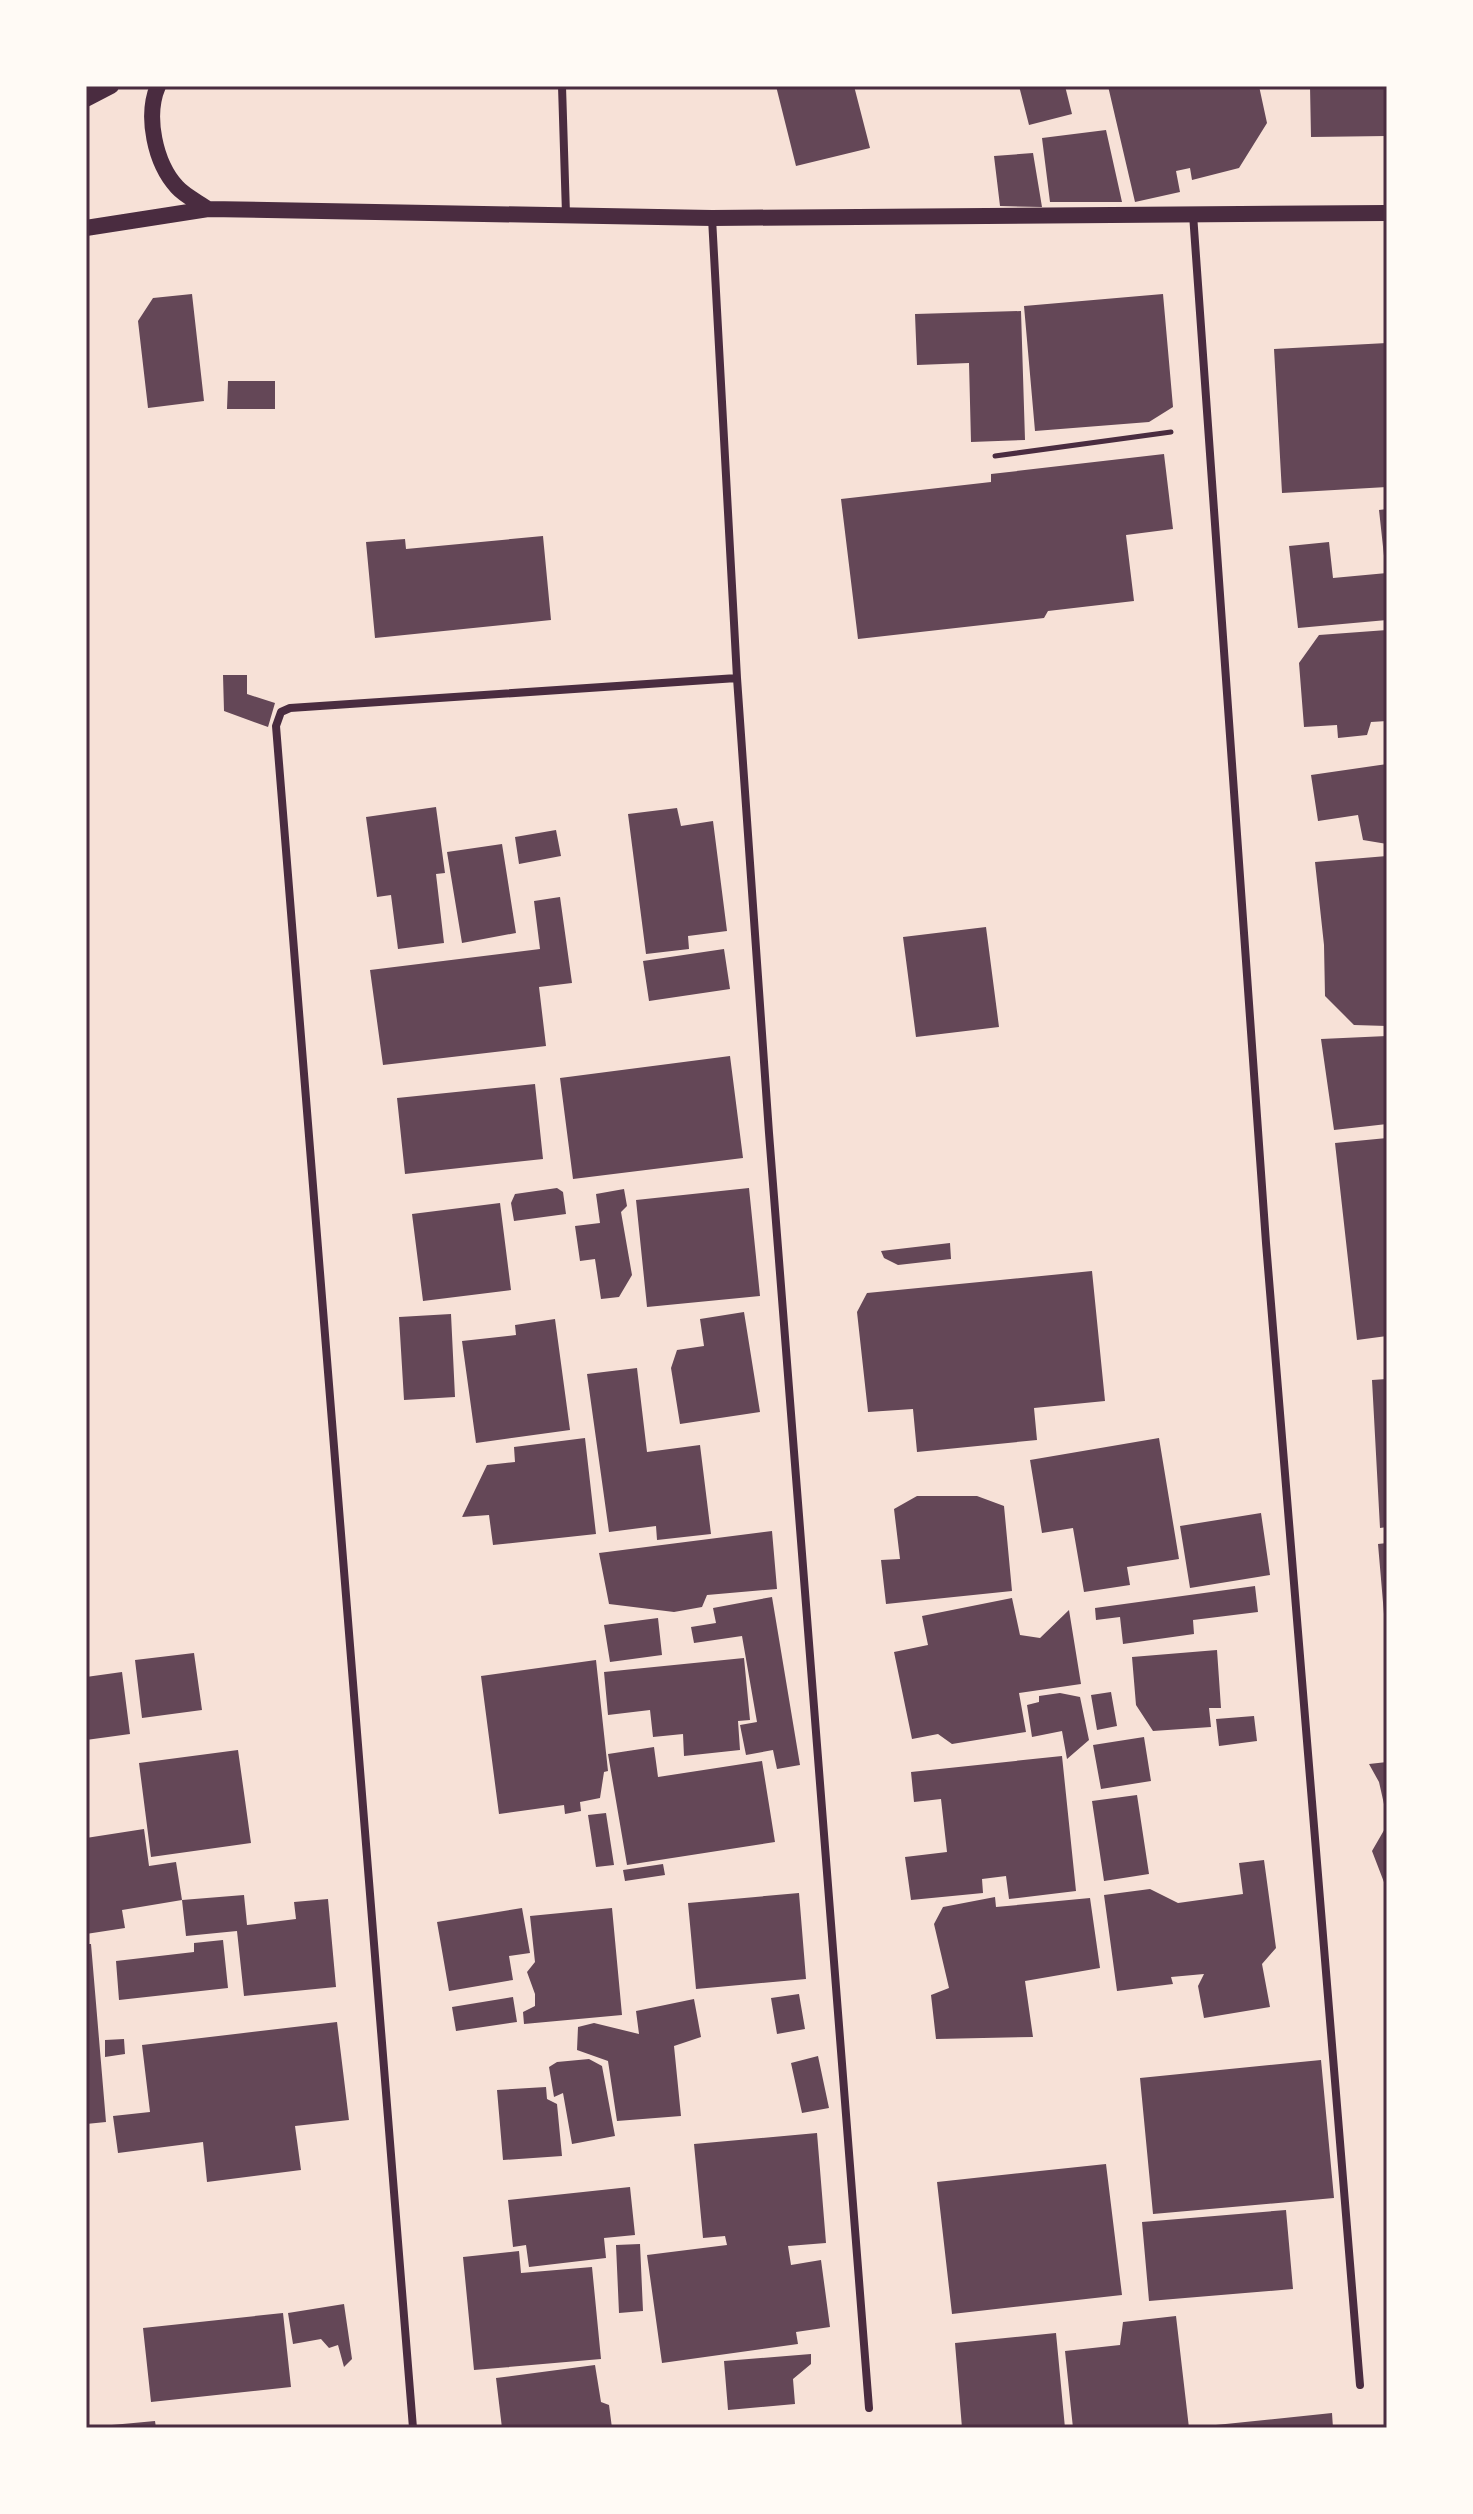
<svg xmlns="http://www.w3.org/2000/svg" width="1473" height="2514" viewBox="0 0 1473 2514" font-family="Overpass,sans-serif">
<style>
.building{fill:#644757}
.lines{fill:none;stroke-linecap:round;stroke-linejoin:round}
.path{stroke:#4a2c40;stroke-width:5}
.minor{stroke:#4a2c40;stroke-width:8}
.secondary{stroke:#4a2c40;stroke-width:16}
.neatline{fill:none;stroke:#4a2c40;stroke-width:3}
</style>
<rect width="100%" height="100%" fill="#f7e1d7"/>
<path class="building" d="M 776,86 L 854,86 L 870,148 L 796,166 Z
M 1019,86 L 1065,86 L 1072,114 L 1029,125 Z
M 1108,86 L 1259,86 L 1267,123 L 1239,168 L 1192,180 L 1190,168 L 1176,171 L 1180,192 L 1135,202 Z
M 1310,86 L 1387,86 L 1387,136 L 1311,137 Z
M 1106,130 L 1122,202 L 1050,202 L 1042,138 Z
M 1033,153 L 1042,207 L 1000,206 L 994,156 Z
M 192,294 L 204,401 L 148,408 L 138,321 L 153,298 Z
M 1163,294 L 1173,407 L 1149,422 L 1035,431 L 1024,306 Z
M 1021,311 L 1025,440 L 971,442 L 969,363 L 917,365 L 915,314 Z
M 1387,343 L 1387,487 L 1282,493 L 1274,349 Z
M 228,381 L 275,381 L 275,409 L 227,409 Z
M 1164,454 L 1173,529 L 1126,535 L 1134,601 L 1048,611 L 1044,618 L 858,639 L 841,499 L 991,482 L 991,474 Z
M 1387,509 L 1387,565 L 1385,565 L 1379,510 Z
M 543,536 L 551,620 L 375,638 L 366,542 L 405,539 L 406,549 Z
M 1329,542 L 1333,578 L 1387,573 L 1387,620 L 1298,628 L 1289,546 Z
M 1387,630 L 1387,721 L 1371,722 L 1367,735 L 1338,738 L 1337,725 L 1304,727 L 1299,663 L 1319,635 Z
M 223,675 L 247,675 L 247,694 L 275,703 L 268,727 L 224,711 Z
M 1387,764 L 1387,844 L 1363,840 L 1358,815 L 1318,821 L 1311,775 Z
M 436,807 L 445,873 L 436,874 L 444,943 L 398,949 L 391,895 L 377,897 L 366,817 Z
M 677,808 L 681,826 L 713,821 L 727,931 L 688,936 L 689,949 L 646,954 L 628,814 Z
M 556,830 L 561,856 L 519,864 L 515,837 Z
M 502,844 L 516,933 L 462,943 L 447,852 Z
M 1387,856 L 1387,1026 L 1354,1025 L 1325,996 L 1324,945 L 1315,862 Z
M 560,897 L 572,983 L 539,987 L 546,1046 L 383,1065 L 370,970 L 540,949 L 534,901 Z
M 986,927 L 999,1027 L 916,1037 L 903,937 Z
M 724,949 L 730,989 L 649,1001 L 643,961 Z
M 1387,1036 L 1387,1124 L 1334,1130 L 1321,1039 Z
M 730,1056 L 743,1158 L 573,1179 L 560,1078 Z
M 535,1084 L 543,1159 L 405,1174 L 397,1098 Z
M 1387,1138 L 1387,1336 L 1357,1340 L 1335,1143 Z
M 557,1188 L 563,1192 L 566,1214 L 514,1221 L 511,1203 L 515,1194 Z
M 749,1188 L 760,1296 L 647,1307 L 636,1200 Z
M 624,1189 L 627,1206 L 621,1212 L 632,1275 L 619,1297 L 601,1299 L 595,1259 L 580,1261 L 575,1226 L 600,1223 L 596,1194 Z
M 500,1203 L 511,1290 L 423,1301 L 412,1214 Z
M 950,1243 L 951,1259 L 898,1265 L 884,1258 L 881,1251 Z
M 1092,1271 L 1105,1401 L 1034,1408 L 1037,1440 L 917,1452 L 913,1409 L 868,1412 L 857,1312 L 867,1293 Z
M 744,1312 L 760,1412 L 680,1424 L 671,1368 L 677,1350 L 704,1346 L 700,1319 Z
M 451,1314 L 455,1397 L 404,1400 L 399,1317 Z
M 555,1319 L 570,1430 L 476,1443 L 462,1341 L 516,1335 L 515,1325 Z
M 637,1368 L 647,1452 L 700,1445 L 711,1534 L 657,1540 L 656,1526 L 609,1532 L 587,1374 Z
M 1387,1379 L 1387,1527 L 1380,1528 L 1372,1380 Z
M 585,1438 L 596,1534 L 493,1545 L 489,1515 L 462,1517 L 487,1465 L 515,1462 L 514,1447 Z
M 1159,1438 L 1179,1559 L 1127,1567 L 1130,1585 L 1084,1592 L 1073,1528 L 1042,1533 L 1030,1460 Z
M 917,1496 L 977,1496 L 1004,1506 L 1012,1591 L 886,1604 L 881,1560 L 900,1559 L 894,1509 Z
M 1261,1513 L 1270,1575 L 1190,1588 L 1180,1526 Z
M 772,1531 L 777,1589 L 707,1595 L 702,1607 L 674,1612 L 609,1604 L 599,1553 Z
M 1387,1543 L 1387,1614 L 1384,1614 L 1378,1544 Z
M 1255,1586 L 1258,1612 L 1193,1620 L 1194,1634 L 1123,1644 L 1120,1617 L 1096,1620 L 1095,1608 Z
M 772,1597 L 800,1765 L 777,1769 L 773,1750 L 746,1755 L 740,1725 L 757,1722 L 742,1636 L 694,1643 L 691,1627 L 716,1623 L 713,1608 Z
M 1012,1598 L 1020,1635 L 1040,1638 L 1069,1610 L 1081,1684 L 1019,1693 L 1026,1732 L 952,1744 L 938,1734 L 912,1739 L 894,1652 L 928,1645 L 922,1616 Z
M 658,1618 L 662,1655 L 610,1662 L 604,1625 Z
M 1217,1650 L 1221,1708 L 1209,1708 L 1211,1727 L 1153,1731 L 1136,1705 L 1132,1657 Z
M 194,1653 L 202,1710 L 142,1718 L 135,1660 Z
M 744,1658 L 750,1720 L 738,1721 L 740,1750 L 684,1756 L 683,1734 L 653,1737 L 650,1710 L 608,1715 L 604,1672 Z
M 596,1660 L 608,1771 L 604,1772 L 600,1798 L 580,1802 L 581,1811 L 565,1814 L 564,1805 L 499,1814 L 481,1676 Z
M 122,1672 L 130,1734 L 86,1740 L 86,1677 Z
M 1111,1692 L 1117,1726 L 1097,1730 L 1091,1695 Z
M 1060,1693 L 1080,1697 L 1089,1740 L 1067,1759 L 1062,1731 L 1032,1737 L 1027,1705 L 1039,1702 L 1039,1696 Z
M 1254,1716 L 1257,1741 L 1219,1746 L 1216,1719 Z
M 1144,1737 L 1151,1781 L 1101,1789 L 1093,1745 Z
M 654,1747 L 658,1777 L 762,1761 L 775,1842 L 627,1865 L 608,1754 Z
M 238,1750 L 251,1843 L 151,1857 L 139,1763 Z
M 1062,1756 L 1076,1891 L 1009,1899 L 1006,1876 L 982,1879 L 983,1893 L 911,1900 L 905,1857 L 947,1852 L 941,1799 L 914,1802 L 911,1772 Z
M 1387,1762 L 1387,1812 L 1386,1813 L 1379,1782 L 1369,1764 Z
M 1137,1795 L 1149,1874 L 1104,1881 L 1092,1801 Z
M 606,1813 L 614,1865 L 596,1867 L 588,1815 Z
M 1387,1825 L 1387,1890 L 1372,1851 Z
M 144,1829 L 149,1866 L 176,1862 L 182,1900 L 244,1895 L 247,1925 L 296,1919 L 294,1902 L 328,1899 L 336,1987 L 244,1996 L 237,1931 L 186,1936 L 182,1900 L 122,1910 L 125,1928 L 86,1934 L 86,1838 Z
M 1264,1860 L 1276,1948 L 1262,1964 L 1270,2007 L 1204,2018 L 1198,1986 L 1204,1974 L 1171,1977 L 1173,1984 L 1117,1991 L 1104,1895 L 1150,1889 L 1178,1903 L 1243,1894 L 1239,1863 Z
M 663,1864 L 665,1875 L 625,1881 L 623,1870 Z
M 799,1893 L 806,1979 L 696,1989 L 688,1903 Z
M 995,1897 L 996,1907 L 1090,1898 L 1100,1968 L 1025,1981 L 1033,2037 L 936,2039 L 931,1995 L 949,1988 L 934,1924 L 943,1907 Z
M 522,1908 L 530,1953 L 509,1956 L 513,1980 L 449,1991 L 437,1922 Z
M 612,1908 L 622,2015 L 524,2024 L 523,2012 L 535,2006 L 535,1994 L 527,1972 L 535,1962 L 530,1916 Z
M 223,1940 L 228,1988 L 119,2000 L 116,1961 L 194,1952 L 194,1943 Z
M 86,1944 L 91,1944 L 106,2122 L 86,2124 Z
M 799,1994 L 805,2029 L 777,2034 L 771,1998 Z
M 513,1997 L 517,2022 L 456,2031 L 452,2007 Z
M 694,1999 L 701,2037 L 674,2046 L 681,2116 L 617,2121 L 608,2061 L 577,2050 L 578,2027 L 594,2023 L 639,2034 L 636,2011 Z
M 337,2022 L 349,2120 L 295,2126 L 301,2170 L 207,2182 L 203,2142 L 118,2153 L 113,2116 L 150,2112 L 142,2045 Z
M 124,2039 L 125,2054 L 105,2057 L 105,2040 Z
M 818,2056 L 829,2108 L 802,2113 L 791,2063 Z
M 589,2059 L 602,2066 L 615,2136 L 572,2144 L 563,2093 L 554,2097 L 549,2067 L 557,2062 Z
M 1321,2060 L 1334,2198 L 1153,2214 L 1140,2078 Z
M 546,2087 L 547,2099 L 557,2104 L 562,2156 L 503,2160 L 497,2090 Z
M 817,2133 L 826,2243 L 788,2246 L 791,2265 L 821,2260 L 830,2327 L 796,2332 L 798,2344 L 662,2363 L 647,2255 L 727,2245 L 725,2236 L 703,2238 L 694,2144 Z
M 1106,2164 L 1122,2295 L 952,2314 L 937,2182 Z
M 630,2187 L 635,2235 L 604,2238 L 606,2258 L 529,2267 L 526,2245 L 513,2247 L 508,2200 Z
M 1286,2210 L 1293,2289 L 1149,2301 L 1142,2222 Z
M 640,2244 L 643,2311 L 619,2313 L 616,2245 Z
M 519,2251 L 521,2273 L 592,2267 L 601,2359 L 474,2370 L 463,2257 Z
M 344,2304 L 352,2359 L 344,2367 L 338,2345 L 329,2348 L 321,2339 L 293,2344 L 288,2313 Z
M 283,2313 L 291,2387 L 151,2402 L 143,2328 Z
M 1176,2316 L 1189,2428 L 1073,2428 L 1065,2351 L 1120,2345 L 1123,2322 Z
M 1056,2333 L 1065,2428 L 962,2428 L 955,2343 Z
M 811,2354 L 811,2364 L 793,2379 L 795,2404 L 728,2410 L 724,2361 Z
M 595,2365 L 601,2402 L 609,2405 L 612,2428 L 502,2428 L 496,2378 Z
M 1332,2413 L 1333,2428 L 1206,2428 L 1206,2426 Z
M 155,2421 L 156,2428 L 101,2428 L 101,2426 Z"/>
<g class="lines">
<path class="path" d="M 995,456 L 1171,432"/>
<path class="minor" d="M 562,86 L 566,214
M 1193,214 L 1266,1243 L 1360,2385
M 712,218 L 737,678 L 769,1133 L 869,2408
M 413,2428 L 276,726 L 281,712 L 290,708 L 737,678"/>
<path class="secondary" d="M 158,86 C 145,116 155,163 177,187 C 185,196 198,202 208,209
M 86,99 L 111,86
M 86,228 L 208,209 L 712,218 L 1387,213"/>
</g>
<rect width="1473" height="2514" fill="none" stroke="#fffaf5" stroke-width="176"/>
<rect x="88" y="88" width="1297" height="2338" class="neatline"/>
</svg>
